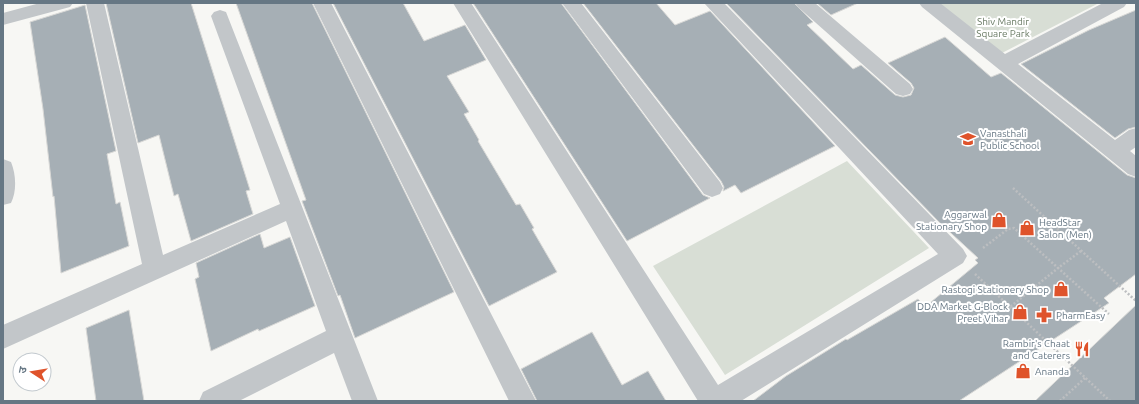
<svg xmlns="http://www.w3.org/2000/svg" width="1139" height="404" viewBox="0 0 1139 404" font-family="Ubuntu,'Noto Sans Devanagari',sans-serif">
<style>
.green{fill:#d8ded5}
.building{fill:#a6afb5;stroke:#d8d8d6}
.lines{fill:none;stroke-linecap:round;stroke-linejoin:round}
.path{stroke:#bcbec0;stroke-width:2.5;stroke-dasharray:2 2;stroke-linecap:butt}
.minor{fill:#c2c6c9;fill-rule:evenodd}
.labels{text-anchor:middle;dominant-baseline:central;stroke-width:4;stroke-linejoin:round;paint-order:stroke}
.park-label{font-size:10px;fill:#6a7b65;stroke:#fff}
.poi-label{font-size:10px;fill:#667784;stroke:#fff;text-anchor:start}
</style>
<rect width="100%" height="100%" fill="#f7f7f4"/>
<path class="green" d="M 936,3 L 1099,3 L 1000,54 Z
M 847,161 L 929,248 L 725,375 L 653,266 Z"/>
<path class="building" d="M 106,3 L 191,3 L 250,190 L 246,191 L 253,214 L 191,241 L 178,194 L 174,196 L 159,135 L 138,143 Z
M 236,3 L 312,3 L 454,292 L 355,338 L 340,295 L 338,296 L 302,201 L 306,200 Z
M 333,3 L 403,3 L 424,41 L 465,25 L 486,60 L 447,76 L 469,112 L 464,114 L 479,140 L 478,141 L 516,205 L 520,204 L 534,228 L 532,229 L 557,272 L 489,306 Z
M 473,3 L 561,3 L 703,195 L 710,198 L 627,241 Z
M 583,3 L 656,3 L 675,25 L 710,11 L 835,146 L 741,193 L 735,185 L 723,191 L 724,187 L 721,181 Z
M 730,3 L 794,3 L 813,22 L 807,25 L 853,69 L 861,65 L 895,95 L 903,97 L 911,95 L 914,88 L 911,83 L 888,63 L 945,37 L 991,77 L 1001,73 L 1127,175 L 1136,178 L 1136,274 L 1104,298 L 1109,303 L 959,401 L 753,401 L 786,376 L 846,339 L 847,340 L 918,299 L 925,307 L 978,263 L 975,260 L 978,258 L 939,222 L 727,4 Z
M 817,3 L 858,3 L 831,15 Z
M 85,5 L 116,151 L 107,154 L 116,204 L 120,202 L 129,246 L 61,273 L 54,196 L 53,197 L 43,109 L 30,22 Z
M 1136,10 L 1136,127 L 1128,129 L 1115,138 L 1021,64 L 1089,30 Z
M 260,234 L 264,248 L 290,237 L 315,306 L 259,331 L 258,329 L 211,351 L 195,279 L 199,277 L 196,263 Z
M 1136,305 L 1136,401 L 1035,401 Z
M 129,310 L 144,401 L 96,401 L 86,328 Z
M 592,332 L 622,385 L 648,371 L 666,401 L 537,401 L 521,369 Z"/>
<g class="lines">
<path class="path" d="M 1013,188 L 1136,301
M 983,248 L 1008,229 L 1014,228 L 1058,268 L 1010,307
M 1081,251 L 1058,268 L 1109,314
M 975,274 L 1110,401
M 1060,401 L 1085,378"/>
<path class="minor" d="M 40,3 L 73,3 L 70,7 L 3,25 L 3,13 Z
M 86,3 L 104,3 L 163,255 L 280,204 L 211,16 L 214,12 L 220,10 L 226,12 L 378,401 L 352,401 L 334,353 L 239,401 L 199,401 L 203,392 L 326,331 L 286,221 L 3,349 L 3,325 L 142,264 Z
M 313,3 L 331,3 L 536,401 L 509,401 Z
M 453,3 L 471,3 L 718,385 L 938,254 L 704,3 L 724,3 L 963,249 L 967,256 L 963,263 L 741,401 L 698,401 Z
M 562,3 L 581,3 L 720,182 L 723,188 L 720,194 L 712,197 L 704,194 Z
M 795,3 L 815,3 L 910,84 L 913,89 L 910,94 L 903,96 L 896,94 L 798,7 Z
M 919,3 L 940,3 L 1005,54 L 1103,3 L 1127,3 L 1124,7 L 1018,64 L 1115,140 L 1129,130 L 1136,128 L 1136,147 L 1130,151 L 1136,156 L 1136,177 L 1128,174 L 922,7 Z
M 3,159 L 11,162 C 16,174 17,191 11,203 L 3,205 Z"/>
</g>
<defs>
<symbol id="school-bare" viewBox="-9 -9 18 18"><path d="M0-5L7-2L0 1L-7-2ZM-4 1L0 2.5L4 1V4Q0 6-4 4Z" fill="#df532b" stroke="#fff" stroke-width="2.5" paint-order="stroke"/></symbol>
<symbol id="shop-bare" viewBox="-9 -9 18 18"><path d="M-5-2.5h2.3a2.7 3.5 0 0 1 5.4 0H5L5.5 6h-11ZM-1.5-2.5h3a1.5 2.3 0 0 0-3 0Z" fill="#df532b" stroke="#fff" stroke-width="2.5" paint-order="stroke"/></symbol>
<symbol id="pharmacy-bare" viewBox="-9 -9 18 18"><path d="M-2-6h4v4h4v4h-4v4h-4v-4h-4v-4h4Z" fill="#df532b" stroke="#fff" stroke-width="2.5" paint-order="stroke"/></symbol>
<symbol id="restaurant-bare" viewBox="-9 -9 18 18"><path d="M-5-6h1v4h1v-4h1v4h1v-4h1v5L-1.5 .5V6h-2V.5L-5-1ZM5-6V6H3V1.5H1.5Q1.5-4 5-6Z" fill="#df532b" stroke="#fff" stroke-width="2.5" paint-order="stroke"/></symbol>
</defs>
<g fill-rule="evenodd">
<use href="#school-bare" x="957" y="128" width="22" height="22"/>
<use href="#shop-bare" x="988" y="209" width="22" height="22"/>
<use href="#shop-bare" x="1016" y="217" width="22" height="22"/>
<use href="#shop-bare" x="1050" y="278" width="22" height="22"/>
<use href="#shop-bare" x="1009" y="301" width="22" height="22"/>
<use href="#pharmacy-bare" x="1033" y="304" width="22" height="22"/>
<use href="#restaurant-bare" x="1071" y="338" width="22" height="22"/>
<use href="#shop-bare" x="1012" y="360" width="22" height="22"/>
</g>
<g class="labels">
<g class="park-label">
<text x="1003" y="21">Shiv Mandir<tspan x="1003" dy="12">Square Park</tspan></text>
</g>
<g class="poi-label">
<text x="980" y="133">Vanasthali<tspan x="980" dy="12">Public School</tspan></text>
<text x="987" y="214" text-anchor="end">Aggarwal<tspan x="987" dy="12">Stationary Shop</tspan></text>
<text x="1039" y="222">HeadStar<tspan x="1039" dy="12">Salon (Men)</tspan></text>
<text x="1049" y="289" text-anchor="end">Rastogi Stationery Shop</text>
<text x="1008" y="306" text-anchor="end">DDA Market G-Block<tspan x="1008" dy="12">Preet Vihar</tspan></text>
<text x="1056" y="315">PharmEasy</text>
<text x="1070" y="343" text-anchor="end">Rambir's Chaat<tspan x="1070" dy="12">and Caterers</tspan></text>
<text x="1035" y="371">Ananda</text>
</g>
</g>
<rect width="1139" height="404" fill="none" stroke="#667784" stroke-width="8"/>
<g transform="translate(32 372) rotate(282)"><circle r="19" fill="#ffffff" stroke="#c2c9ce"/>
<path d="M0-3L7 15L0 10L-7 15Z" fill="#df532b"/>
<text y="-6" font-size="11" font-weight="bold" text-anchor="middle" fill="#667784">उ</text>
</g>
</svg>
